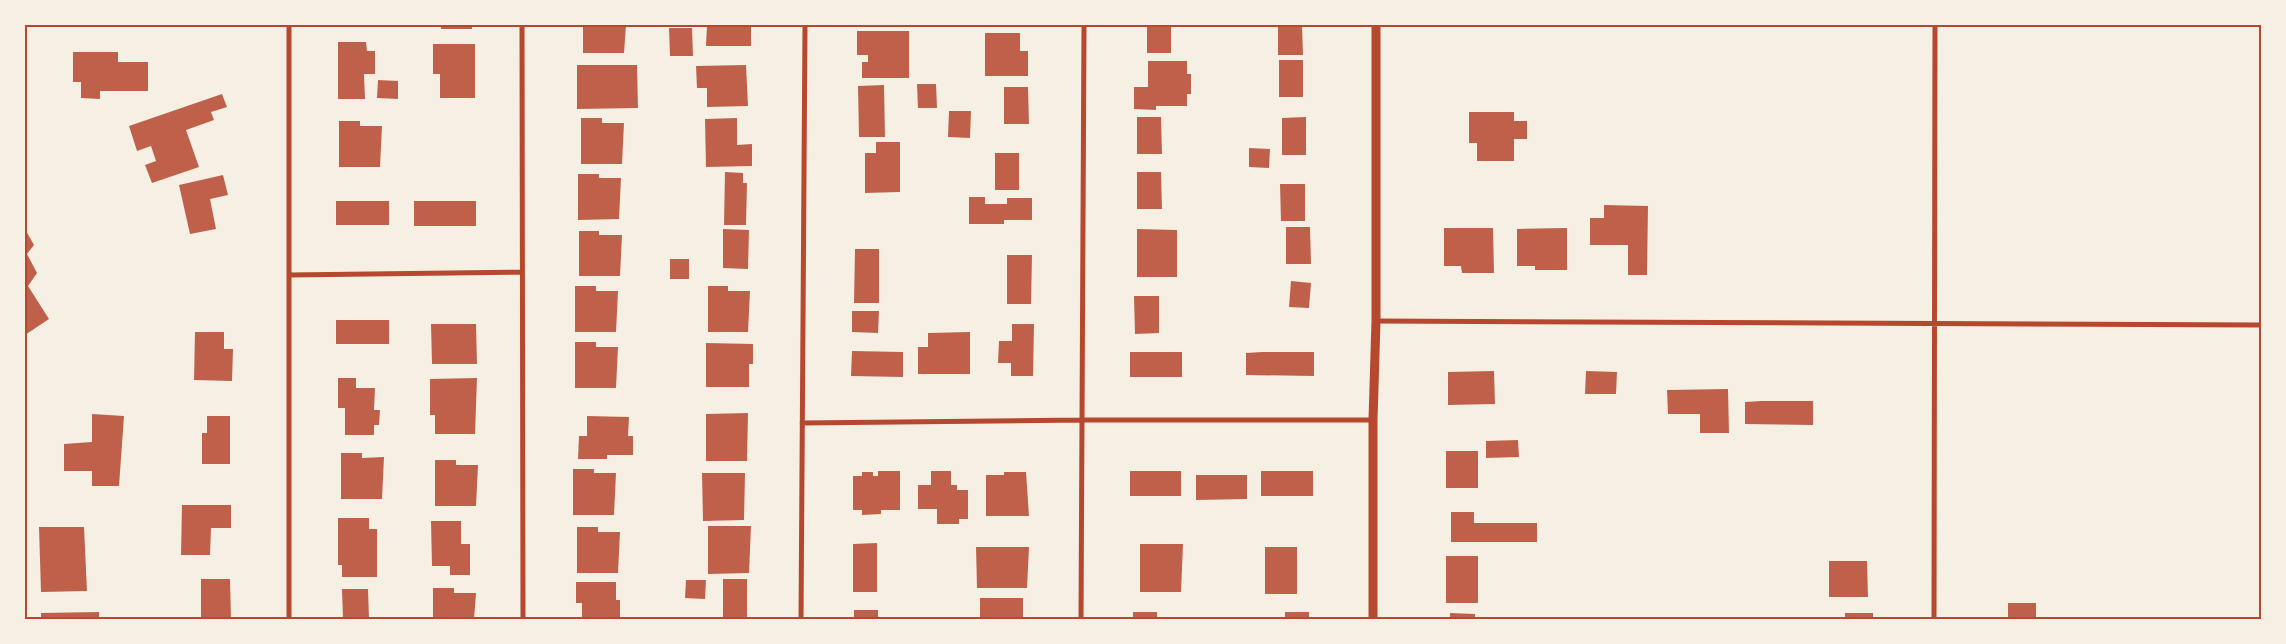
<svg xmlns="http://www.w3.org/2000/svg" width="2286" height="644" viewBox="0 0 2286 644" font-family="'Alegreya Sans',sans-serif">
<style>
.building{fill:#bf614a}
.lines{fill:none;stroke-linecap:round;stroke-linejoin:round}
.minor{stroke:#b5482f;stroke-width:5}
.tertiary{stroke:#b5482f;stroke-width:9}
.neatline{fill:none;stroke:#b5482f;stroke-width:2}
</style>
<rect width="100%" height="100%" fill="#f6efe4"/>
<path class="building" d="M 441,25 L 472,25 L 472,29 L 441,29 Z
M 583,25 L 626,25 L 624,53 L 583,53 Z
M 707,25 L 751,25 L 751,46 L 706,46 Z
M 1147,25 L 1171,25 L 1171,53 L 1147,53 Z
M 1278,25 L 1302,25 L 1303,55 L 1278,55 Z
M 669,28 L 692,28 L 693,56 L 670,56 Z
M 857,31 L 909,31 L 909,78 L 862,78 L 862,62 L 868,62 L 868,55 L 857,55 Z
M 985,33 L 1020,33 L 1020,51 L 1028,51 L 1028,76 L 985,76 Z
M 338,42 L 366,42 L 367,51 L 375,51 L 375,74 L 364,74 L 365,99 L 338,99 Z
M 433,44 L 475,44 L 475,98 L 440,98 L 440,74 L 433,74 Z
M 73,52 L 118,52 L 118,62 L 148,62 L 148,91 L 100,91 L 100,99 L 81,98 L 81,82 L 73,82 Z
M 1279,60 L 1303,60 L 1303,97 L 1279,97 Z
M 1148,61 L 1187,61 L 1187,74 L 1191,74 L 1191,94 L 1187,94 L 1187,106 L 1156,106 L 1156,110 L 1134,109 L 1134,87 L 1148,87 Z
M 577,65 L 637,65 L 638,108 L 577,109 Z
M 746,65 L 748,106 L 707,107 L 707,88 L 697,88 L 696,66 Z
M 378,80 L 398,81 L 398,99 L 377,98 Z
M 917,84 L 936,84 L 937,108 L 918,108 Z
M 884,85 L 885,137 L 859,137 L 858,86 Z
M 1004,87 L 1028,87 L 1029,124 L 1004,124 Z
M 222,94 L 227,107 L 211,112 L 214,120 L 186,130 L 199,167 L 152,183 L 145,165 L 156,161 L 151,146 L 137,151 L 129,126 Z
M 949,111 L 971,111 L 970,138 L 948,137 Z
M 1469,112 L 1514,112 L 1514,121 L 1527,121 L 1527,139 L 1514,139 L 1514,161 L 1477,161 L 1477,143 L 1469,143 Z
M 1137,117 L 1161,117 L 1162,154 L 1137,154 Z
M 1306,117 L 1306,155 L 1282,155 L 1282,118 Z
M 581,118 L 602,118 L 602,123 L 624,123 L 622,164 L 581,164 Z
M 737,118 L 737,145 L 752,144 L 752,166 L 706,167 L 705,119 Z
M 339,121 L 360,121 L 360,126 L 382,126 L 380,167 L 339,167 Z
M 876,142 L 900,142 L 900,192 L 865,193 L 865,153 L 876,153 Z
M 1249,148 L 1270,149 L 1269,168 L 1249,167 Z
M 995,153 L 1019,153 L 1019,190 L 995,190 Z
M 725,172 L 743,173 L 743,183 L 747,183 L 746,225 L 724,225 Z
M 1137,172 L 1161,172 L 1162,209 L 1137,209 Z
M 578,174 L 599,174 L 599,178 L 621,178 L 619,219 L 578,220 Z
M 223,175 L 228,195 L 210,199 L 216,229 L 190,234 L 179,185 Z
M 1280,184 L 1305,184 L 1305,221 L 1281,221 Z
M 969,197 L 985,197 L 985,204 L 1007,204 L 1007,198 L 1032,198 L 1032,220 L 1004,220 L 1004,224 L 969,224 Z
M 336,201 L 389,201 L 389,225 L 336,225 Z
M 414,201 L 476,201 L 476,226 L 414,226 Z
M 1604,205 L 1648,206 L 1647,275 L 1628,275 L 1628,245 L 1590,245 L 1590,218 L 1604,218 Z
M 1286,227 L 1310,227 L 1311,264 L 1286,264 Z
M 1444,228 L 1493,228 L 1494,273 L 1462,273 L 1461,266 L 1444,266 Z
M 1567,228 L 1567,270 L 1535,270 L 1535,266 L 1517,266 L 1517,229 Z
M 25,229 L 34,245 L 27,254 L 37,273 L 28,286 L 49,319 L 25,335 Z
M 723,229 L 749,230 L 748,269 L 723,268 Z
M 1137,229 L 1177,230 L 1177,277 L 1137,277 Z
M 579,231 L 599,231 L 599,235 L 622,235 L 620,276 L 579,276 Z
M 855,249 L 879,249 L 879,303 L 854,303 Z
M 1007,255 L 1032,255 L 1031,304 L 1007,304 Z
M 670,259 L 689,259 L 689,279 L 670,279 Z
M 1291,281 L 1311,283 L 1309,308 L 1289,307 Z
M 575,286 L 596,286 L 596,291 L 618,291 L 616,332 L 575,332 Z
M 708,286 L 728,286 L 728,291 L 750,291 L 748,332 L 708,332 Z
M 1134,296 L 1159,296 L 1159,333 L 1135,334 Z
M 852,311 L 879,311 L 878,333 L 852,332 Z
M 336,320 L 389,320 L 389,344 L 336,344 Z
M 431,324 L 476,324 L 477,364 L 432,364 Z
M 1012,324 L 1034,324 L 1033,376 L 1011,376 L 1011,363 L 998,363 L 999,341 L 1012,341 Z
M 195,332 L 224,332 L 224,349 L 233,349 L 232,381 L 194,380 Z
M 970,332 L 970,374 L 918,374 L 918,347 L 928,347 L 928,333 Z
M 575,342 L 596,342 L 596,347 L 618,347 L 616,388 L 575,388 Z
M 706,343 L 753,344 L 753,364 L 749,364 L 749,387 L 706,387 Z
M 852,351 L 903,352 L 903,377 L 851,376 Z
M 1130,352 L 1182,352 L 1182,377 L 1130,377 Z
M 1262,352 L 1314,352 L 1314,376 L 1246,375 L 1246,353 Z
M 1494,371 L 1495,404 L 1448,405 L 1448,372 Z
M 1586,371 L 1617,372 L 1616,394 L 1585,394 Z
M 338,378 L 356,378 L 356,388 L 375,388 L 374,410 L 380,410 L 379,425 L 374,425 L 374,435 L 345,435 L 345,408 L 338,408 Z
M 477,378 L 475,434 L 435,434 L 435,415 L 430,415 L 430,379 Z
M 1728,389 L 1729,433 L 1700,433 L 1700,414 L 1668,414 L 1667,390 Z
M 1761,401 L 1813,401 L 1813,425 L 1745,424 L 1745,402 Z
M 748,413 L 747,461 L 706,461 L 706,414 Z
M 92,414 L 124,416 L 119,486 L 92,486 L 92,471 L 64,471 L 64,444 L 92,442 Z
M 207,416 L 230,416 L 230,464 L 202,464 L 202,433 L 207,433 Z
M 587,416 L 629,417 L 628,436 L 633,436 L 633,455 L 607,455 L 607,459 L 578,459 L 579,436 L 587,436 Z
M 1518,440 L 1519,457 L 1486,458 L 1486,441 Z
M 1446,451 L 1478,451 L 1478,488 L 1446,488 Z
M 341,453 L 362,453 L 362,458 L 384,457 L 382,499 L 341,499 Z
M 435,460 L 456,460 L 456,465 L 478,465 L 476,506 L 435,506 Z
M 573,469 L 594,469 L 594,473 L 616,473 L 614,515 L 573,515 Z
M 878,471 L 900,471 L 900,510 L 881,510 L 881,514 L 862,515 L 862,510 L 853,510 L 853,476 L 862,476 L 862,472 L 873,472 L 873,476 L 878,476 Z
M 931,471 L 951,471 L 951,485 L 957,485 L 957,490 L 968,490 L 968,519 L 959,519 L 959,524 L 937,524 L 937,509 L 918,509 L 918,485 L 931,485 Z
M 1130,471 L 1181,471 L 1181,496 L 1130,496 Z
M 1261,471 L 1313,471 L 1313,496 L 1261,496 Z
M 1004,472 L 1026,472 L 1029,516 L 986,516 L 986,475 L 1004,475 Z
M 702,473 L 745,473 L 744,520 L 703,521 Z
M 1196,475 L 1247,475 L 1247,499 L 1196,500 Z
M 182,505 L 231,505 L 231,528 L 211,528 L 210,555 L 181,555 Z
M 1451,512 L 1474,512 L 1474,523 L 1537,523 L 1537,542 L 1451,542 Z
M 338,518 L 369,518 L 369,529 L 377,529 L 377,577 L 342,577 L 342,565 L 338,565 Z
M 431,521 L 461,521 L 461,544 L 470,544 L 470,575 L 450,575 L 450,566 L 432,566 Z
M 708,526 L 751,526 L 749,573 L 708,574 Z
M 39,527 L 84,527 L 87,591 L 41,592 Z
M 577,527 L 598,527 L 598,532 L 620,532 L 618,573 L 577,573 Z
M 877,543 L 877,592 L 853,592 L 853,544 Z
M 1140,544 L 1183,544 L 1181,592 L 1140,592 Z
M 976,547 L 1029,547 L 1027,588 L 977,588 Z
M 1265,547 L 1297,547 L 1297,594 L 1265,594 Z
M 1446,556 L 1478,556 L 1478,603 L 1446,603 Z
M 1829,561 L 1867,561 L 1868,597 L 1829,597 Z
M 201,579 L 230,579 L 231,619 L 201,619 Z
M 723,579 L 747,579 L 747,619 L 723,619 Z
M 686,580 L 706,580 L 705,599 L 685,598 Z
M 576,582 L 616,582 L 616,600 L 620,600 L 620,619 L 582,619 L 582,603 L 576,603 Z
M 433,588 L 454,588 L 454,593 L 476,593 L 474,619 L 433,619 Z
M 342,589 L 368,589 L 369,619 L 343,619 Z
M 980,598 L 1023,598 L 1023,619 L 980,619 Z
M 2008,603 L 2036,603 L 2036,619 L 2008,619 Z
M 854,610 L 878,610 L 878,619 L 854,619 Z
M 99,612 L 99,619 L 41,619 L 41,613 Z
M 1133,612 L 1157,612 L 1157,619 L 1133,619 Z
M 1285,612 L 1309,612 L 1309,619 L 1285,619 Z
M 1450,613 L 1475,614 L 1475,619 L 1450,619 Z
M 1845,613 L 1873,613 L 1873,619 L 1845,619 Z"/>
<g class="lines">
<path class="minor" d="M 522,25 L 523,619
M 289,275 L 521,272
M 1376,321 L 2261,325
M 802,423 L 1082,420 L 1373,420
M 289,619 L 289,25
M 801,619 L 805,25
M 1081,619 L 1084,25
M 1934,619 L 1935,25"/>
<path class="tertiary" d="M 1373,619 L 1373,420 L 1376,321 L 1376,25"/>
</g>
<rect width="2286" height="644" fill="none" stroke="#f6efe4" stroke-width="52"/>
<rect x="26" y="26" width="2234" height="592" class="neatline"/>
</svg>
